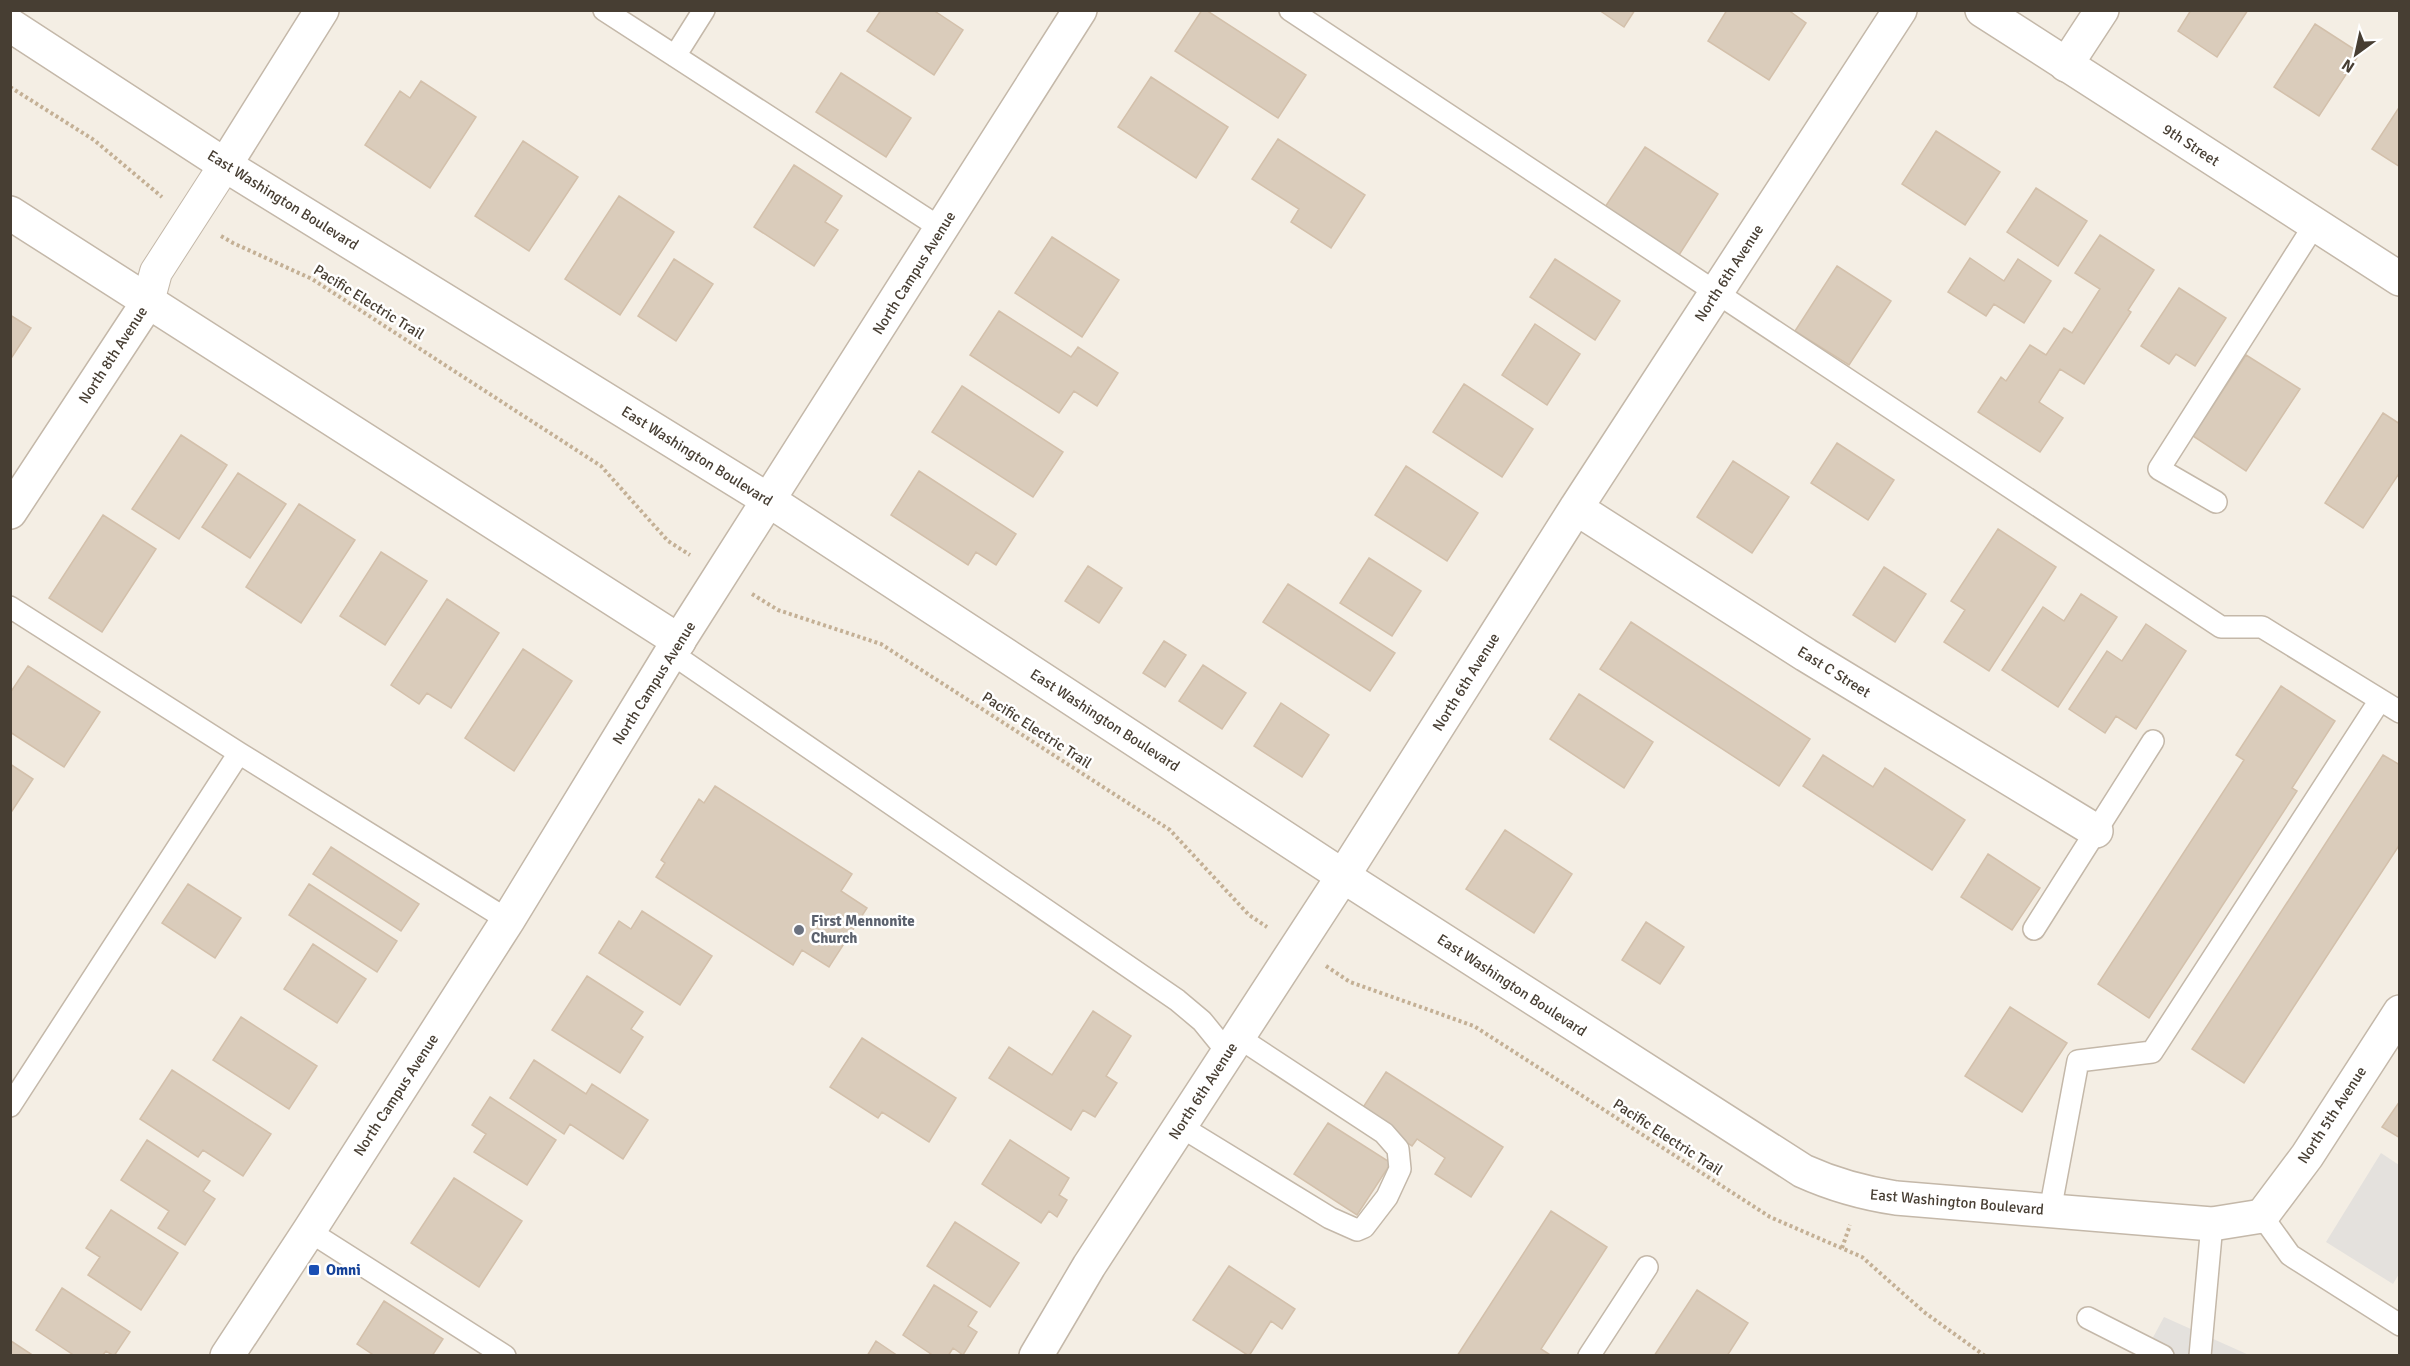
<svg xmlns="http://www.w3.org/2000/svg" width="2410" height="1366" viewBox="0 0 2410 1366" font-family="Signika,sans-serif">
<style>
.parking{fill:#e4e1dd}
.building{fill:#daccbb;stroke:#d3c0ab;stroke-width:1.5}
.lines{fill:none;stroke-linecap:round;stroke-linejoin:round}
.service-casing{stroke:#c4b8a9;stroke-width:24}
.pedestrian-casing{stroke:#c4b8a9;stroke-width:34}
.minor-casing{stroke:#c4b8a9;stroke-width:36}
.tertiary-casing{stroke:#c4b8a9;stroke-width:36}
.path{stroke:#c4b095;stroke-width:4;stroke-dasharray:3 3;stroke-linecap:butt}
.service{stroke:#fff;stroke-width:21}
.pedestrian{stroke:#fff;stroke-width:32}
.minor{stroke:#fff;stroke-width:33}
.tertiary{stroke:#fff;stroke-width:33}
.worship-dot{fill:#6b7280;stroke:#fff;stroke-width:2}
.transit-dot{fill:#1a4fb4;stroke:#fff;stroke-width:2}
.labels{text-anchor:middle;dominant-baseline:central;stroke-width:5;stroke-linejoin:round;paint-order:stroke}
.street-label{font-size:15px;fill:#473e33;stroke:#fff}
.worship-label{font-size:15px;font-weight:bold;fill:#5b616d;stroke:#fff;text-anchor:start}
.transit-label{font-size:15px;font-weight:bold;fill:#164399;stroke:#fff;text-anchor:start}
</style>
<rect width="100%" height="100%" fill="#f4eee4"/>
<path class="parking" d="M 2381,1153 L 2399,1165 L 2399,1274 L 2393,1284 L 2326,1242 Z
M 2164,1317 L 2249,1355 L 2143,1356 Z"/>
<path class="building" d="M 881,10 L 933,10 L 963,30 L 934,75 L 867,31 Z
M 1202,10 L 1206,10 L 1306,75 L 1278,118 L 1175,51 Z
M 1599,10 L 1635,10 L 1624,27 Z
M 1727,10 L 1788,10 L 1806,23 L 1769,80 L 1708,41 Z
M 2191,10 L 2248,10 L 2217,57 L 2178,31 Z
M 2315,24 L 2360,53 L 2319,116 L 2274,87 Z
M 841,73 L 911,118 L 886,157 L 816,112 Z
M 1151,77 L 1228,127 L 1196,178 L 1118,127 Z
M 421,81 L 476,117 L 430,188 L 365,145 L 400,91 L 410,98 Z
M 2400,106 L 2400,167 L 2372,149 Z
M 1936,131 L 2000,172 L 1965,225 L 1902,184 Z
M 1278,139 L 1365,195 L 1331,248 L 1291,222 L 1299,209 L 1252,179 Z
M 523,141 L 578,177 L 529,251 L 475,216 Z
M 1645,147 L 1718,194 L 1679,255 L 1605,207 Z
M 794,165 L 842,196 L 825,222 L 838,230 L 814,266 L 754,227 Z
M 2036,188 L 2087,221 L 2058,266 L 2007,232 Z
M 619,196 L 674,232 L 620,315 L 565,279 Z
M 2100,235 L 2154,270 L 2128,310 L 2131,312 L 2084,384 L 2060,369 L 2039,402 L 2063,418 L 2040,452 L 1978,412 L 2001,377 L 2006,381 L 2030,345 L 2046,355 L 2064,328 L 2072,333 L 2100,289 L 2075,273 Z
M 1052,237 L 1119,280 L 1082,337 L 1015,293 Z
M 1970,258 L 2004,281 L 2018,259 L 2051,281 L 2024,323 L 1994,304 L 1986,316 L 1948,292 Z
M 674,259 L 713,284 L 676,341 L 638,316 Z
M 1555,259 L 1620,301 L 1595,340 L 1530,297 Z
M 1837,266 L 1891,301 L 1849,365 L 1795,331 Z
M 2179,288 L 2226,318 L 2195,366 L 2176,354 L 2169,364 L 2141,346 Z
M 999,311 L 1071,357 L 1078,347 L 1118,373 L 1097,406 L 1074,391 L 1059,413 L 970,355 Z
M 10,315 L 31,328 L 10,360 Z
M 1535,324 L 1580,354 L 1547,405 L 1502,375 Z
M 2246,355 L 2300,389 L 2246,471 L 2193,436 Z
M 1464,384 L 1533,429 L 1502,477 L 1433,432 Z
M 962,386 L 1063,452 L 1033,497 L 932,432 Z
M 2383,413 L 2400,424 L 2400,472 L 2363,528 L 2325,503 Z
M 181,435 L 227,465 L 179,539 L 132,509 Z
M 1837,443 L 1894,480 L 1868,520 L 1811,483 Z
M 1733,461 L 1789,497 L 1752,553 L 1697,517 Z
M 1406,466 L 1478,513 L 1447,561 L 1375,515 Z
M 919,471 L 1016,534 L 996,565 L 976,552 L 968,565 L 891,515 Z
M 238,473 L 286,504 L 250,558 L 202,527 Z
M 299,504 L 355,540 L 301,623 L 246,587 Z
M 103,515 L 156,549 L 102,632 L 49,598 Z
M 1998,529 L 2056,567 L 1989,671 L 1944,642 L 1965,610 L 1951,601 Z
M 381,552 L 427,581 L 385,645 L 340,616 Z
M 1369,558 L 1421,591 L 1392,636 L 1340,603 Z
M 1088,566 L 1122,588 L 1099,623 L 1065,601 Z
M 1884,567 L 1926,594 L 1895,642 L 1853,615 Z
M 1288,584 L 1395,653 L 1370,691 L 1263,622 Z
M 2081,594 L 2117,617 L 2058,707 L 2002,670 L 2043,607 L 2064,621 Z
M 447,599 L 499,633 L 451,708 L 427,693 L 419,704 L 391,685 Z
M 1631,622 L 1810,739 L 1779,786 L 1600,669 Z
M 2146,624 L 2186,651 L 2136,729 L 2116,716 L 2105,733 L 2069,709 L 2107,651 L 2122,661 Z
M 1164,641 L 1186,655 L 1165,687 L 1143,673 Z
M 523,649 L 572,681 L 514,771 L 465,738 Z
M 1203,665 L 1246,693 L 1222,729 L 1179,701 Z
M 28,666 L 100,712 L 64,767 L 10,732 L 10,693 Z
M 2281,686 L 2335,721 L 2292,788 L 2297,791 L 2149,1018 L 2098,984 L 2244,760 L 2236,755 Z
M 1579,694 L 1653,742 L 1624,788 L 1550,739 Z
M 1281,703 L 1329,735 L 1302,777 L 1254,746 Z
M 1823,755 L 1873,787 L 1885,768 L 1965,820 L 1932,870 L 1803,786 Z
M 2383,755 L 2400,765 L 2400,844 L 2244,1083 L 2192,1049 Z
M 10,764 L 33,779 L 10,814 Z
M 715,786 L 852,874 L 841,891 L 867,908 L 829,967 L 802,950 L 793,965 L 656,877 L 665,863 L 661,860 L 699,799 L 704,803 Z
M 1505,830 L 1572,874 L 1534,933 L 1466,889 Z
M 331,847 L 419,904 L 401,931 L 313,874 Z
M 1988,854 L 2040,888 L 2012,930 L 1961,897 Z
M 188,884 L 241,918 L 215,958 L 162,923 Z
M 309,884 L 397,941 L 377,972 L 289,915 Z
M 642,911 L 712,956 L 680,1005 L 599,953 L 619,921 L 631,929 Z
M 1646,922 L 1684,947 L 1660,984 L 1622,960 Z
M 313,944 L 366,979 L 337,1023 L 284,989 Z
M 587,976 L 643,1012 L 631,1029 L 643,1037 L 620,1073 L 552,1030 Z
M 2010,1007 L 2067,1043 L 2022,1112 L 1965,1076 Z
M 1093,1011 L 1131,1036 L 1106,1076 L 1117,1083 L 1095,1117 L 1083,1110 L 1071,1130 L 989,1078 L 1009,1047 L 1052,1075 Z
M 241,1017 L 317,1066 L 289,1109 L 213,1060 Z
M 862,1038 L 956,1098 L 929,1142 L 882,1112 L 878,1118 L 830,1087 Z
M 534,1060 L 586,1094 L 592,1084 L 648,1120 L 623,1159 L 570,1124 L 564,1134 L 510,1098 Z
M 172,1070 L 271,1134 L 243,1176 L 203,1150 L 198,1157 L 140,1119 Z
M 1386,1072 L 1503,1147 L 1471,1197 L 1435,1174 L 1445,1158 L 1417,1139 L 1412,1146 L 1360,1112 Z
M 490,1097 L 556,1140 L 527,1185 L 474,1152 L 486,1134 L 472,1125 Z
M 2400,1101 L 2400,1138 L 2382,1127 Z
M 1328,1123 L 1391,1163 L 1357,1215 L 1294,1174 Z
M 147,1140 L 210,1181 L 203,1191 L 215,1199 L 185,1245 L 158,1228 L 169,1211 L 121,1180 Z
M 1010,1140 L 1069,1178 L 1059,1195 L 1067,1200 L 1057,1217 L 1049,1211 L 1041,1223 L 982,1184 Z
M 454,1178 L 522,1221 L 479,1287 L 411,1243 Z
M 111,1210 L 178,1253 L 141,1310 L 88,1275 L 100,1257 L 86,1248 Z
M 1551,1211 L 1607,1247 L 1541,1349 L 1552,1356 L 1457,1356 Z
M 955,1222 L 1019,1263 L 990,1307 L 927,1266 Z
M 1229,1266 L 1295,1309 L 1282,1329 L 1271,1321 L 1249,1356 L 1193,1320 Z
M 934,1285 L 977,1312 L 968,1326 L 977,1332 L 963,1355 L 953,1348 L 948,1356 L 934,1356 L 903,1335 Z
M 62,1288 L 130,1332 L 114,1356 L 106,1351 L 102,1356 L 75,1356 L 36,1330 Z
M 1697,1290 L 1748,1323 L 1727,1356 L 1654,1356 Z
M 384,1301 L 443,1339 L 432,1356 L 375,1356 L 357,1344 Z
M 11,1341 L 34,1356 L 10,1356 Z
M 876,1341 L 898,1356 L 867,1356 Z"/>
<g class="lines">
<defs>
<path id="service" d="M 604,10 L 942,229
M 1290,10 L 2221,627 L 2262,627 L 2400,712
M 675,56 L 704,10
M 2216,502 L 2159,469 L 2315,224
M 10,607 L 239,753 L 508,920
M 671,653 L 1177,1000 L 1202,1021 L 1228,1053
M 2034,929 L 2153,741
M 10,1106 L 239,753
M 1180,1126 L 1330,1218 L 1357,1230 L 1364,1227 L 1387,1197 L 1400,1169 L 1398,1149 L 1384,1133 L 1238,1037
M 2050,1211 L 2078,1061 L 2152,1052 L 2380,700
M 2262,1216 L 2290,1255 L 2400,1325
M 309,1231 L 505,1356
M 2088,1318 L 2163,1356
M 1589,1356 L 1647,1267
M 2200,1356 L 2212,1224"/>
<path id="pedestrian" d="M 148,302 L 156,272 L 225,165"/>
<path id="minor" d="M 2066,65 L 2102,10
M 225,165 L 322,10
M 10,213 L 679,641
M 1576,508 L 1806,655 L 2096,831
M 10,512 L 148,302
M 2262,1216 L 2307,1156 L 2400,1012
M 1036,1356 L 1089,1266 L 1343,876 L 1576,508 L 1900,10"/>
<path id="tertiary" d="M 1982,10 L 2400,279
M 10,25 L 225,165 L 770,501 L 1343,876 L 1803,1171 C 1834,1185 1863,1193 1896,1198 L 2212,1224 L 2262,1216
M 227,1356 L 309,1231 L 508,920 L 671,653 L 1080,10"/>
</defs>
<use href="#service" class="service-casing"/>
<use href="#pedestrian" class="pedestrian-casing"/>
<use href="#minor" class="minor-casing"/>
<use href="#tertiary" class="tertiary-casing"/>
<path class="path" d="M 10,87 L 94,140 L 162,197
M 221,236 L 233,243 L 312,279 L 601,466 L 668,541 L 690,555
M 752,594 L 778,610 L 881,644 L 1170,830 L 1249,915 L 1267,927
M 1326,966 L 1350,982 L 1474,1026 L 1770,1217 L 1862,1257 L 1924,1312 L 1985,1356
M 1842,1248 L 1850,1225"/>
<use href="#service" class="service"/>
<use href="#pedestrian" class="pedestrian"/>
<use href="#minor" class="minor"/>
<use href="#tertiary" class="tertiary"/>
</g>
<circle class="worship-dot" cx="799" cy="930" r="6"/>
<rect class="transit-dot" x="308" y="1264" width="12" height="12" rx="3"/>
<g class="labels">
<g class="street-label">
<text transform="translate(2191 145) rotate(33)">9th Street</text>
<text transform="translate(283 200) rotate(32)">East Washington Boulevard</text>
<text transform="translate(914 273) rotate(-58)">North Campus Avenue</text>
<text transform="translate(1729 273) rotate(-57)">North 6th Avenue</text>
<text transform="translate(369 302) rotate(32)">Pacific Electric Trail</text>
<text transform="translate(113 355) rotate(-57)">North 8th Avenue</text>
<text transform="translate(697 456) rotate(32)">East Washington Boulevard</text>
<text transform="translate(1834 672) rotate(32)">East C Street</text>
<text transform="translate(1466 682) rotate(-58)">North 6th Avenue</text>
<text transform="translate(654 683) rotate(-58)">North Campus Avenue</text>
<text transform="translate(1105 720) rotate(33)">East Washington Boulevard</text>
<text transform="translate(1037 730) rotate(33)">Pacific Electric Trail</text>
<text transform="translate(1512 985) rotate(33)">East Washington Boulevard</text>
<text transform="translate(1203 1091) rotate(-57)">North 6th Avenue</text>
<text transform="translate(396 1095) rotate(-57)">North Campus Avenue</text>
<text transform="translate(2332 1115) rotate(-57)">North 5th Avenue</text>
<text transform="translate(1668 1137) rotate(33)">Pacific Electric Trail</text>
<text transform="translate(1957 1202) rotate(5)">East Washington Boulevard</text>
</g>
<g class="worship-label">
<text x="811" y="921">First Mennonite<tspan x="811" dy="17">Church</tspan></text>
</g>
<g class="transit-label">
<text x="326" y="1270">Omni</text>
</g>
</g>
<rect width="2410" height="1366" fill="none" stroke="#473e33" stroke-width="24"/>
<g transform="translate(2356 54) rotate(213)" stroke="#ffffff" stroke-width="4.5" paint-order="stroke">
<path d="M0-4.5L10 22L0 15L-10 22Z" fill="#473e33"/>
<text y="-9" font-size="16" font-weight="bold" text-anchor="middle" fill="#473e33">N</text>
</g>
</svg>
